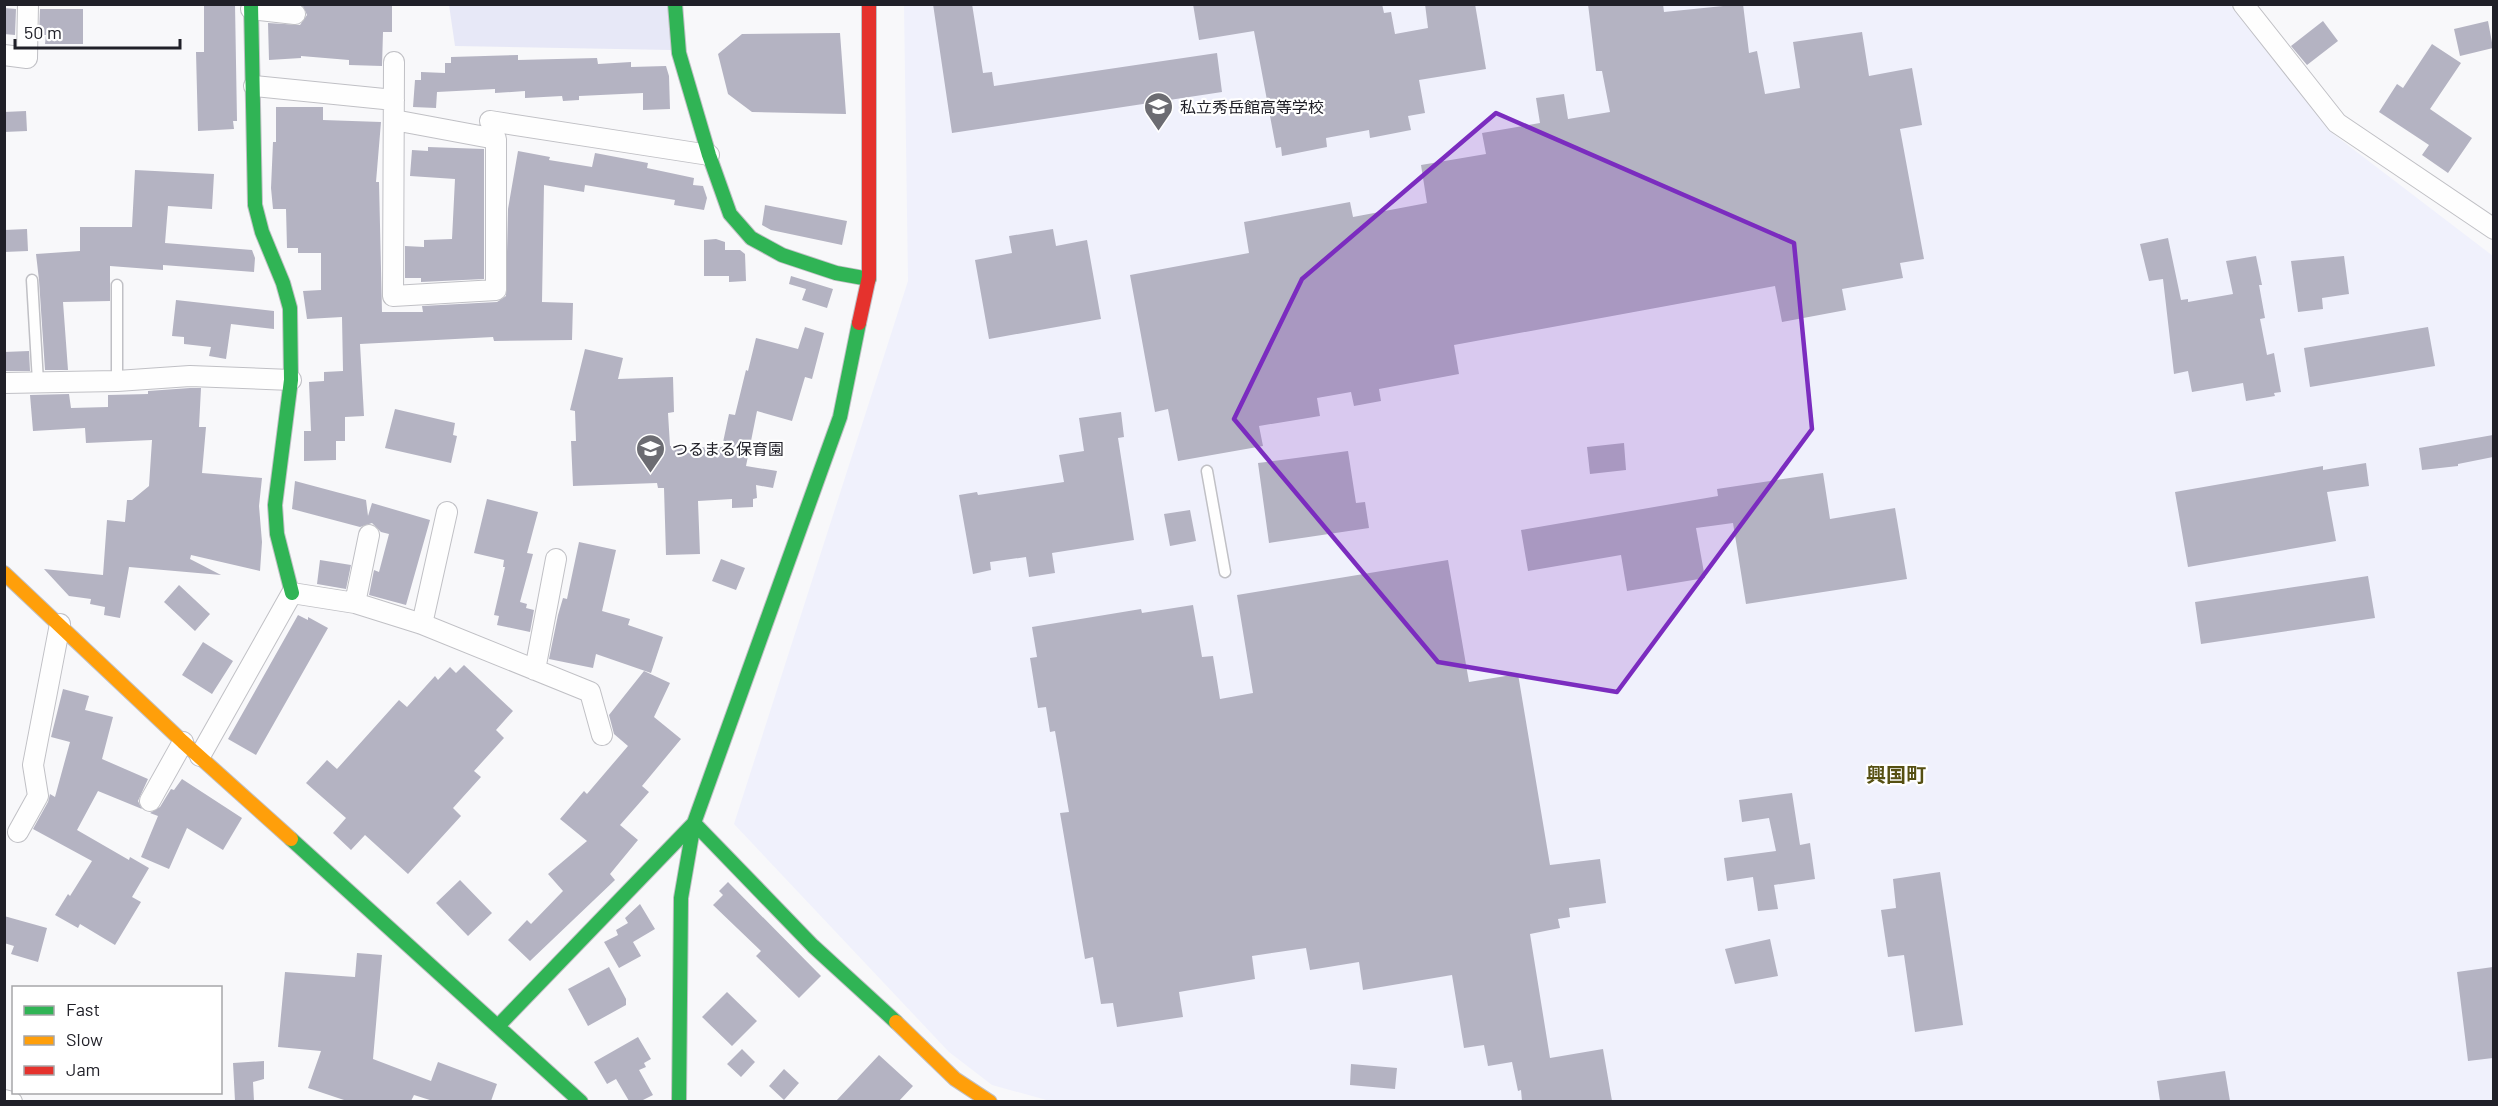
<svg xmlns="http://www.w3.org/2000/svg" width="2498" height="1106" viewBox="0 0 2498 1106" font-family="Barlow,'Noto Sans JP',sans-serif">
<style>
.built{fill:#f0f1fc}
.green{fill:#e7e8f7}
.building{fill:#b4b3c2}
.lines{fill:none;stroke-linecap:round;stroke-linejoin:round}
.lane-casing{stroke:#c0c0c5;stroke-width:13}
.street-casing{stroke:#c0c0c5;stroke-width:22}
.fast-casing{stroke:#c0c0c5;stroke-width:16}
.slow-casing{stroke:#c0c0c5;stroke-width:16}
.jam-casing{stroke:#c0c0c5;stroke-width:16}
.lane{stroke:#fefefe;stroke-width:10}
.street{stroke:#fefefe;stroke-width:20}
.fast{stroke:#30b455;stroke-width:14}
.slow{stroke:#ff9f0a;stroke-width:14}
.jam{stroke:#e5322d;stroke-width:14}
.marked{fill:#7b2cbf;fill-opacity:0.2;stroke:#7b2cbf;stroke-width:4.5;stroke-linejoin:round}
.labels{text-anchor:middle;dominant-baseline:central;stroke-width:4.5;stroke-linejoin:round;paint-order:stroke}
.poi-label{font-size:16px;fill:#202028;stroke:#fff;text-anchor:start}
.quarter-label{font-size:20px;font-weight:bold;fill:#565012;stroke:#fff}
</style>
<rect width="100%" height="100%" fill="#f8f8fa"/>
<path class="built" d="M 904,5 L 2230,5 L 2332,133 L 2493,256 L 2493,1101 L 1050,1101 L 992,1085 L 949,1052 L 734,824 L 908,281 Z"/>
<path class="green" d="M 449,5 L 674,5 L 671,50 L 455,46 Z"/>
<path class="building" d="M 204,4 L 235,4 L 237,121 L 233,121 L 234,129 L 198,131 L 196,52 L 204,52 Z
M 302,4 L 392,5 L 392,32 L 383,32 L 382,66 L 349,65 L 349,60 L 301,56 L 301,58 L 269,60 L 268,23 L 300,25 L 307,15 Z
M 933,4 L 972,4 L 983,73 L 992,72 L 994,86 L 1217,53 L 1222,92 L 952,133 Z
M 1193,4 L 1382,4 L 1384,13 L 1391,12 L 1395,34 L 1428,28 L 1425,4 L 1475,4 L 1486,69 L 1419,80 L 1425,113 L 1408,116 L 1411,130 L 1370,138 L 1369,130 L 1326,138 L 1327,147 L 1282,156 L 1281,147 L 1276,148 L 1254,31 L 1199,40 Z
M 1588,4 L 1663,4 L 1664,12 L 1743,4 L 1749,53 L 1757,51 L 1765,94 L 1800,88 L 1793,42 L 1862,32 L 1869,76 L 1912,68 L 1922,125 L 1900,129 L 1924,259 L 1900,263 L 1903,278 L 1842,289 L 1846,310 L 1782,322 L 1775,286 L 1454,345 L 1459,374 L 1379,389 L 1381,401 L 1354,406 L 1351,392 L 1317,398 L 1320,416 L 1259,426 L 1263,446 L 1178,461 L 1168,409 L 1155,412 L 1130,275 L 1249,253 L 1244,222 L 1350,202 L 1353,217 L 1427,203 L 1421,165 L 1486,154 L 1482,133 L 1540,123 L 1536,98 L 1564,94 L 1568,119 L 1610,112 L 1602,71 L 1596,71 Z
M 4,8 L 16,9 L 15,35 L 4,34 Z
M 40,9 L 83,9 L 83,44 L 45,44 L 46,35 L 39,35 Z
M 2323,21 L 2338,41 L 2307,65 L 2291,46 Z
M 2488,21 L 2493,48 L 2460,56 L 2454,29 Z
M 840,33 L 846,114 L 752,112 L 728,94 L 718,54 L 742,34 Z
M 2432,44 L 2461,63 L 2430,109 L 2472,138 L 2448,173 L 2422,155 L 2429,145 L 2379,112 L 2397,84 L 2403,88 Z
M 518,55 L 518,60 L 597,58 L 598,64 L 631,62 L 631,67 L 666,66 L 669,76 L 670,109 L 643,110 L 643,93 L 579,96 L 579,100 L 563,101 L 562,96 L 525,98 L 525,91 L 495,93 L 495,89 L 437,92 L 436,108 L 413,107 L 415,80 L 421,80 L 421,72 L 445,73 L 445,63 L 451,63 L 451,57 Z
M 276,107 L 323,107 L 323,120 L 381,122 L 376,182 L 379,182 L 382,312 L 423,312 L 422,306 L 497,302 L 506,296 L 508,209 L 518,151 L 550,157 L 549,160 L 592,167 L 595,153 L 648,163 L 647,168 L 694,178 L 693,185 L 703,186 L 707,198 L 704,210 L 674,205 L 675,200 L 585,185 L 584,192 L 544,185 L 542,302 L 573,303 L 572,340 L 494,341 L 493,337 L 360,344 L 364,416 L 345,417 L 345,441 L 336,441 L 336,460 L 304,461 L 304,431 L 311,431 L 309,382 L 324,381 L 324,372 L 343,371 L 342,317 L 307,319 L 303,291 L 321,290 L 321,253 L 298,253 L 298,248 L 287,248 L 286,209 L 273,209 L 271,188 L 273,142 L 276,142 Z
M 26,111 L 27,131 L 4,132 L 4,112 Z
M 428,147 L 484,149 L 484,279 L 421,282 L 421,278 L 405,278 L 405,246 L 424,247 L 424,240 L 452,239 L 455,179 L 410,176 L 412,150 L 428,151 Z
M 135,170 L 214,174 L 212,209 L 168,206 L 165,243 L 252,250 L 255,258 L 254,272 L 163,265 L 163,270 L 110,266 L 110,301 L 63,302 L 68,370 L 45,370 L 39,280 L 36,254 L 80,251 L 80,227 L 132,227 Z
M 765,205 L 847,221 L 842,245 L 771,230 L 762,225 Z
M 27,229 L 28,251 L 4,252 L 4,230 Z
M 1053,229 L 1056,246 L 1087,240 L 1101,319 L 989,339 L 975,260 L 1012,253 L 1009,236 Z
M 2168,238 L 2181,300 L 2188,299 L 2188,302 L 2233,294 L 2226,261 L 2256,256 L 2262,285 L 2259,285 L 2265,318 L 2260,319 L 2267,355 L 2274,353 L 2281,392 L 2274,393 L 2275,396 L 2246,401 L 2243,383 L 2192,392 L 2188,371 L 2174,374 L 2163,279 L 2149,281 L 2140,244 Z
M 716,239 L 725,242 L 725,250 L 740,250 L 745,254 L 746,281 L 729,282 L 729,276 L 704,276 L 704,240 Z
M 2344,256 L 2349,294 L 2322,298 L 2323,309 L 2298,312 L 2291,261 Z
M 791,276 L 833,289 L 827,308 L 802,300 L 806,289 L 789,284 Z
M 176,300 L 274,311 L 274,329 L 231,324 L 226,359 L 209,356 L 211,347 L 184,344 L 184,337 L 172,336 Z
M 805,327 L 824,333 L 812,379 L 805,377 L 792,421 L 757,411 L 746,466 L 777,471 L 773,488 L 756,485 L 757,498 L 753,499 L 753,507 L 732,508 L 732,499 L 698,501 L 700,554 L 666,555 L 664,488 L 658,488 L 657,483 L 573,486 L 571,441 L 576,441 L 575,411 L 570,410 L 585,349 L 623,358 L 618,379 L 673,377 L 674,412 L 668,413 L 670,446 L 679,445 L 679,448 L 722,447 L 729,414 L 735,415 L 746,370 L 748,371 L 756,338 L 798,349 Z
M 2428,327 L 2435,366 L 2310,387 L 2304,348 Z
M 29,351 L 30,371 L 4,371 L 4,352 Z
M 190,388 L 201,388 L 199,427 L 206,427 L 202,473 L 262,478 L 259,506 L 262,542 L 260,571 L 191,555 L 190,559 L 221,575 L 129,567 L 120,618 L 104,615 L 105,607 L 90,604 L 91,599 L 69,596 L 44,569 L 103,575 L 107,520 L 125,522 L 127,500 L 132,500 L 149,486 L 152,440 L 86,443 L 85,428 L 33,431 L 30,395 L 69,394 L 71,408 L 108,407 L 108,395 L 148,394 L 148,391 Z
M 395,409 L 455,423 L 453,435 L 457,436 L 451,463 L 385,448 Z
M 1121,412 L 1124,437 L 1118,438 L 1134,540 L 1052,553 L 1055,573 L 1029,577 L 1026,557 L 990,562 L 991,570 L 973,574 L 959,495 L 977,492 L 978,495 L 1064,482 L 1059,455 L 1084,451 L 1079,418 Z
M 2493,435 L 2493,457 L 2458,464 L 2458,466 L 2422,470 L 2419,448 Z
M 1624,443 L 1626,470 L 1590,474 L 1587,447 Z
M 1348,451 L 1356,503 L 1365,502 L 1369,528 L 1269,543 L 1258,463 Z
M 2366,463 L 2369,486 L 2327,492 L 2336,541 L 2188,567 L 2175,492 L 2323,466 L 2323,470 Z
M 1823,473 L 1830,519 L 1895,508 L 1907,579 L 1746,604 L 1733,523 L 1696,528 L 1705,578 L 1627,591 L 1621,555 L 1528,571 L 1521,530 L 1718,496 L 1717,489 Z
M 295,481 L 366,500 L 368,516 L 372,503 L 430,520 L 406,605 L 369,595 L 374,570 L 379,572 L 389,534 L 381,532 L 372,523 L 360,527 L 292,509 Z
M 487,499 L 538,512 L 527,553 L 533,554 L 520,602 L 527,604 L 526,608 L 534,610 L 530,632 L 497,625 L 499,616 L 494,615 L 505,567 L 503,567 L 504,560 L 474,553 Z
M 1190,510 L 1196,541 L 1170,546 L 1164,514 Z
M 579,542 L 616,550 L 602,611 L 630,619 L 628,625 L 663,637 L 651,673 L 596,654 L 593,668 L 549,659 L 558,615 L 563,598 L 567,599 Z
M 721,559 L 745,568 L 736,590 L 712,581 Z
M 320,560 L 351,565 L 346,589 L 317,584 Z
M 1448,560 L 1469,682 L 1518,674 L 1550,865 L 1600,859 L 1606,903 L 1569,908 L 1570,917 L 1558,919 L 1560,928 L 1530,934 L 1550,1058 L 1603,1049 L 1612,1101 L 1522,1101 L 1521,1090 L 1518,1091 L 1512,1062 L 1488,1066 L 1484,1045 L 1464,1048 L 1452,975 L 1363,990 L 1359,962 L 1310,970 L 1306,948 L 1252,956 L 1255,979 L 1179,992 L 1183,1017 L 1117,1027 L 1113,1003 L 1101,1004 L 1093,957 L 1085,959 L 1060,813 L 1069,812 L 1055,731 L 1050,732 L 1046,707 L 1038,708 L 1030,658 L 1037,657 L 1032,627 L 1141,609 L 1142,613 L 1193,605 L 1202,657 L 1213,656 L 1220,699 L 1253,693 L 1237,595 Z
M 2368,576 L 2375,618 L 2201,644 L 2195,602 Z
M 179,585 L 210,614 L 195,631 L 164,602 Z
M 298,615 L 308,620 L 308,617 L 328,628 L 256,755 L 228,739 Z
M 203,642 L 233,661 L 212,694 L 182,675 Z
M 464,665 L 513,711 L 496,730 L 504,738 L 474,771 L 481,777 L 453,808 L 461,816 L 408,874 L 365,835 L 351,850 L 333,833 L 346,818 L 306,783 L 327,760 L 337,769 L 399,700 L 407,707 L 435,676 L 438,680 L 450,667 L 456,673 Z
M 644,671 L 670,683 L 654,717 L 681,739 L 642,786 L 649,792 L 620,825 L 638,840 L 610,874 L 615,880 L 530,961 L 508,940 L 527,920 L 531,924 L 563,891 L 548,874 L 587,841 L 560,819 L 584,791 L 587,794 L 628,746 L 614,734 L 609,715 Z
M 63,689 L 89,696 L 85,710 L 113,717 L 102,759 L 148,779 L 138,801 L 142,809 L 98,791 L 77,830 L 129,860 L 130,857 L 149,868 L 132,897 L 141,902 L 115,945 L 80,924 L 78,928 L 55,915 L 68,894 L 70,896 L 92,861 L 33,829 L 48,802 L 50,794 L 55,797 L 70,742 L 51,737 Z
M 182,779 L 242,818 L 223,850 L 187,828 L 169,869 L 141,857 L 158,816 L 150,813 L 160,807 L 171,789 L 174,790 Z
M 1792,793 L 1800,845 L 1810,843 L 1815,879 L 1774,885 L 1778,909 L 1758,911 L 1753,877 L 1727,881 L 1724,858 L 1776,851 L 1769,818 L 1742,822 L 1739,800 Z
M 1940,872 L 1963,1025 L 1915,1032 L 1904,955 L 1888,957 L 1881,910 L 1896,908 L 1893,879 Z
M 460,880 L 492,913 L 468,936 L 436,903 Z
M 728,882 L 821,976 L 799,998 L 756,956 L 761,951 L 713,905 L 723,895 L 719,891 Z
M 640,904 L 655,929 L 633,942 L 641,956 L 619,968 L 604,942 L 618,935 L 616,930 L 628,923 L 625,918 Z
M 4,916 L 47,928 L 38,962 L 11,954 L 14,946 L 4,943 Z
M 1770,939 L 1778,976 L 1735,984 L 1725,949 Z
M 357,953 L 382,955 L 373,1059 L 431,1081 L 438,1062 L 497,1084 L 491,1101 L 433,1101 L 414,1095 L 411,1101 L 347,1101 L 308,1088 L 321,1051 L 278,1047 L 285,972 L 355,977 Z
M 609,967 L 626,999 L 626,1005 L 588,1026 L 568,989 Z
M 2493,967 L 2493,1058 L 2468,1061 L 2457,972 Z
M 727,992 L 757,1021 L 732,1046 L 702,1017 Z
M 638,1037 L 651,1059 L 644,1063 L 646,1067 L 639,1070 L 653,1095 L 641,1101 L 629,1101 L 616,1079 L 607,1084 L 594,1062 Z
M 742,1049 L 755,1062 L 741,1077 L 727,1064 Z
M 879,1055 L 913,1086 L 899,1101 L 836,1101 Z
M 264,1061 L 264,1079 L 253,1082 L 254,1101 L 235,1101 L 233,1063 Z
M 1351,1064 L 1397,1068 L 1395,1089 L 1350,1085 Z
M 784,1069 L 799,1083 L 784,1100 L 769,1086 Z
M 2225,1071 L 2230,1101 L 2160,1101 L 2157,1081 Z"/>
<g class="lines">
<defs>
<path id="lane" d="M 32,280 L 38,382
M 117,381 L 117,285
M 1207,471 L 1225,572"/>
<path id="street" d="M 2243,4 L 2337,123 L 2494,229
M 251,9 L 295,14
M 4,55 L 27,58 L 28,4
M 254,86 L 394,100
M 394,120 L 496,139 L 496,290 L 393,296 L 394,62
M 490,121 L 709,155
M 4,383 L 117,381 L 190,376 L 291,380
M 355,603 L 369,535
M 422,624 L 447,512
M 535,670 L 556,559
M 200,756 L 292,593 L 355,603 L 422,624 L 590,692 L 602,735
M 150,801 L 183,742
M 18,832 L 38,796 L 33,765 L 60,624
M 4,1100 L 12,1102"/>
<path id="fast" d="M 251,4 L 255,205 L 262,232 L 283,283 L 290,308 L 291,380 L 275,505 L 277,534 L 292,593
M 675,4 L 679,53 L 709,155 L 730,214 L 751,238 L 782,255 L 836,273 L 869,279
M 291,839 L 581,1102
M 498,1026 L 694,823 L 813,946 L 896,1022
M 679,1102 L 681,898 L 694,823 L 840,417 L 859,323"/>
<path id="slow" d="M 4,573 L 183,742 L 291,839
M 896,1022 L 955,1079 L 990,1102"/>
<path id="jam" d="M 859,323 L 869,277 L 869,4"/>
</defs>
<use href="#lane" class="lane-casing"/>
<use href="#street" class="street-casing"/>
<use href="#fast" class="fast-casing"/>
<use href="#slow" class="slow-casing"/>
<use href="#jam" class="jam-casing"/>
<use href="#lane" class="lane"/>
<use href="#street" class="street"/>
<use href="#fast" class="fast"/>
<use href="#slow" class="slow"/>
<use href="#jam" class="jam"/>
</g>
<path class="marked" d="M 1496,113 L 1794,243 L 1812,429 L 1617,692 L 1438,662 L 1234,419 L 1302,279 Z"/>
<defs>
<symbol id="school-pin" viewBox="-11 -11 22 30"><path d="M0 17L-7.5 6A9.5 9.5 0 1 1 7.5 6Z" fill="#6c6c72" stroke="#fff"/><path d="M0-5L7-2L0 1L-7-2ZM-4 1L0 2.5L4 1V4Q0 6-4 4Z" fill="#fff"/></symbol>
</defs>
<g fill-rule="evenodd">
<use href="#school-pin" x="1142" y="90" width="33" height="45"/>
<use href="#school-pin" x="634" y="432" width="33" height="45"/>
</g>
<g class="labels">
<g class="poi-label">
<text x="1180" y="106">私立秀岳館高等学校</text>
<text x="672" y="448">つるまる保育園</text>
</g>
<g class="quarter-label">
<text x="1896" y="774">興国町</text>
</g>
</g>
<rect width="2498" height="1106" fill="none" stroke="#202028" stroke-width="12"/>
<rect x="12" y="986" width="210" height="108" fill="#ffffff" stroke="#a6a6a9" stroke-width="1.5"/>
<rect x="24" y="1006" width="30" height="9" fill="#30b455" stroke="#a6a6a9" stroke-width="1.5"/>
<text x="66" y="1016" font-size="18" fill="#202028">Fast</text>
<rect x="24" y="1036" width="30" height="9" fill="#ff9f0a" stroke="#a6a6a9" stroke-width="1.5"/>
<text x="66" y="1046" font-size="18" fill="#202028">Slow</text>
<rect x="24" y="1066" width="30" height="9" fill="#e5322d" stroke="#a6a6a9" stroke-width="1.5"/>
<text x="66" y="1076" font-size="18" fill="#202028">Jam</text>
<path d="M15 39v9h165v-9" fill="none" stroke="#202028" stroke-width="3"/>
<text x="24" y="39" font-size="18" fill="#202028" stroke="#ffffff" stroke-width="4.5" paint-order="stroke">50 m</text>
</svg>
